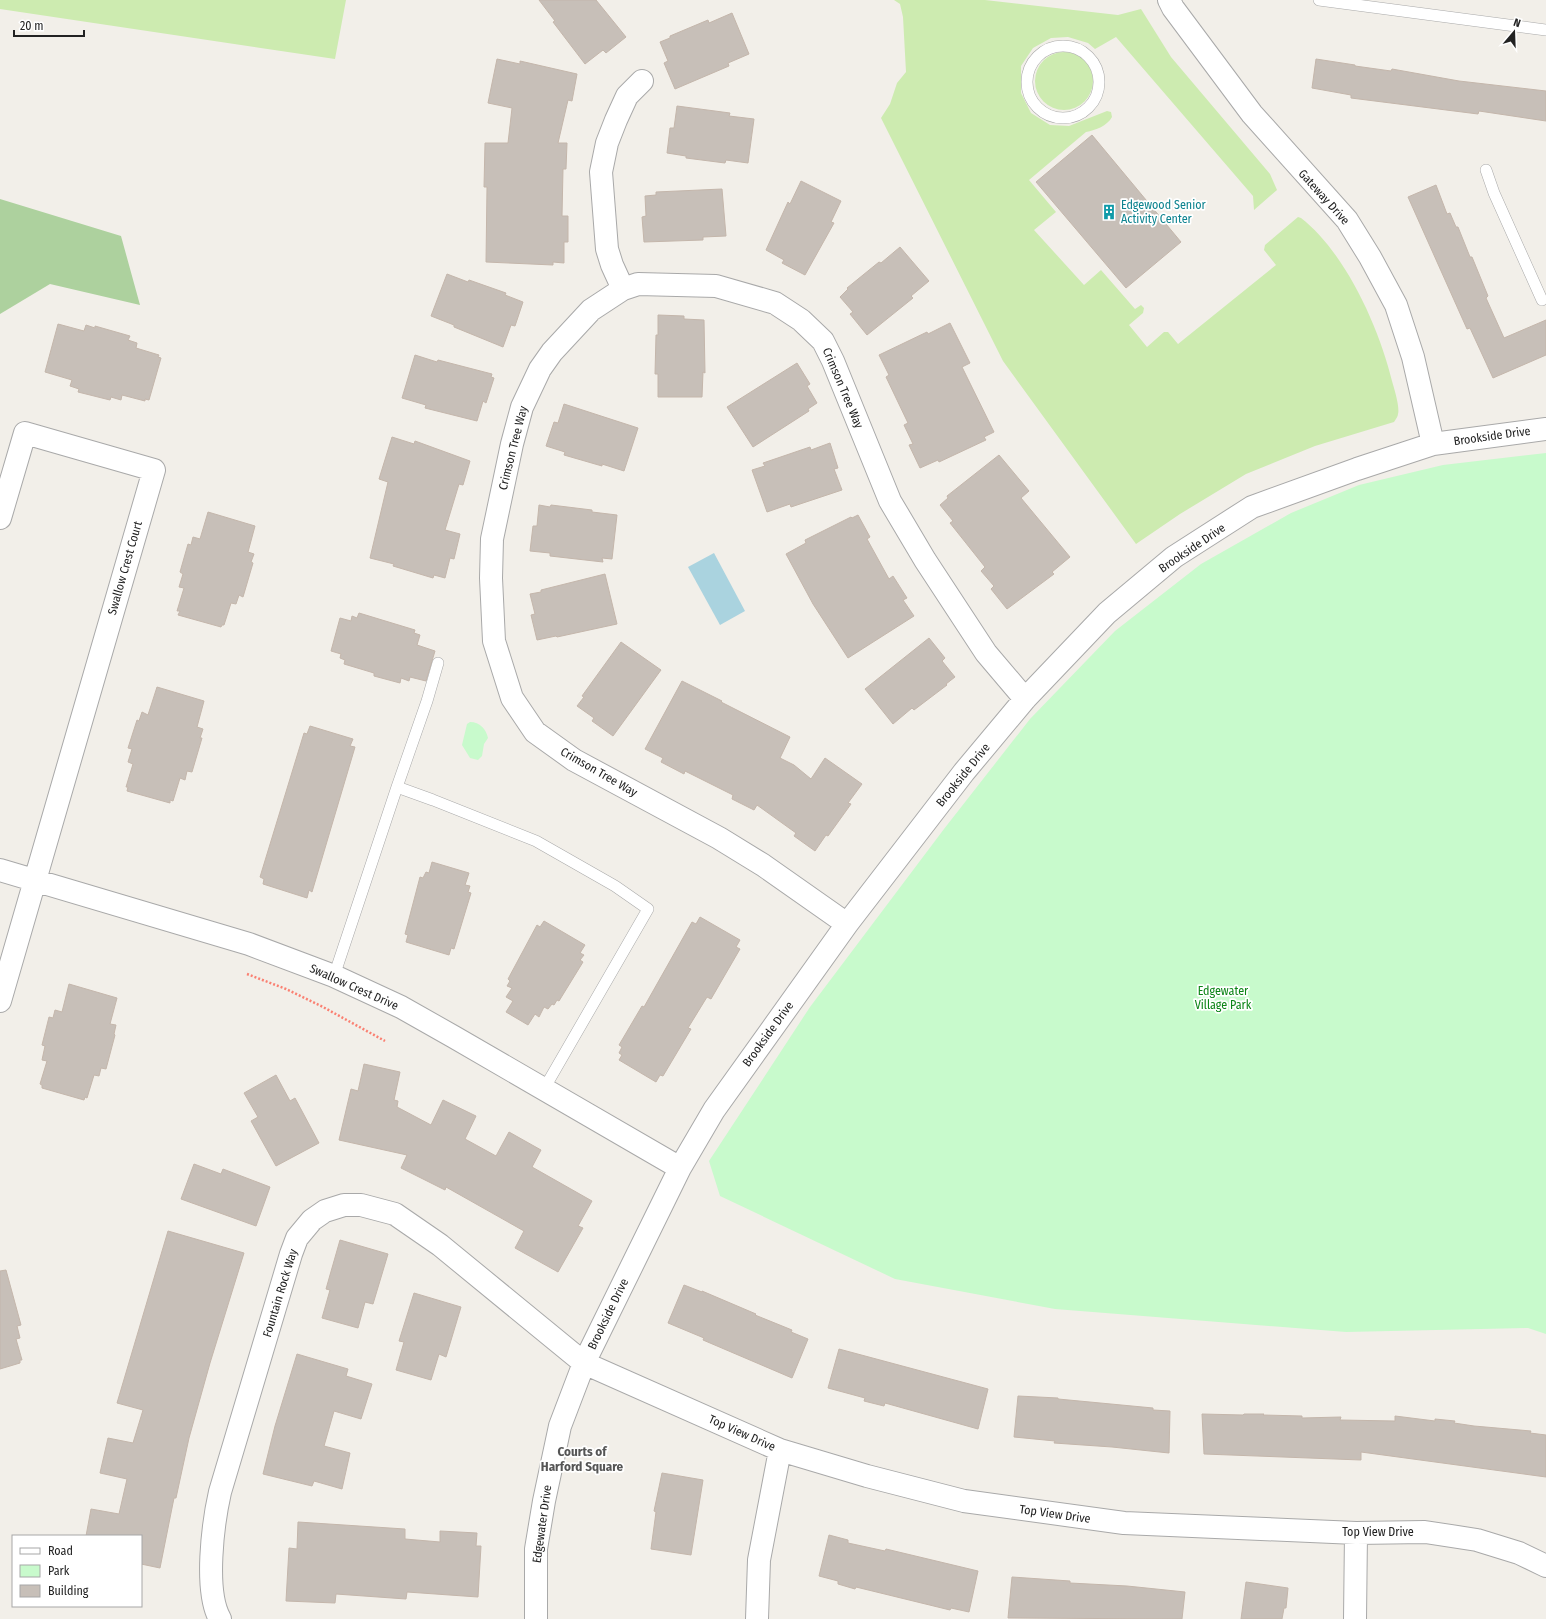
<svg xmlns="http://www.w3.org/2000/svg" width="1546" height="1619" viewBox="0 0 1546 1619" font-family="'Fira Sans Condensed',sans-serif">
<style>
.grass{fill:#cdebb0}
.forest{fill:#add19e}
.park{fill:#c8facc}
.water{fill:#aad3df}
.building{fill:#c7bfb8;stroke:#c4b6ab}
.lines{fill:none;stroke-linecap:round;stroke-linejoin:round}
.lane-casing{stroke:#a9a9a9;stroke-width:12}
.street-casing{stroke:#a9a9a9;stroke-width:24}
.path{stroke:#fa8072;stroke-width:2.5;stroke-dasharray:2 2;stroke-linecap:butt}
.lane{stroke:#fff;stroke-width:11}
.street{stroke:#fff;stroke-width:22}
.labels{text-anchor:middle;dominant-baseline:central;stroke-width:3.5;stroke-linejoin:round;paint-order:stroke}
.street-label{font-size:12px;fill:#222;stroke:#fff}
.culture-label{font-size:12px;fill:#0d838f;stroke:#fff;text-anchor:start}
.park-label{font-size:12px;fill:#0c8416;stroke:#fff}
.neighbourhood-label{font-size:13px;font-weight:bold;fill:#555;stroke:#fff}
</style>
<rect width="100%" height="100%" fill="#f2efe9"/>
<path class="grass" d="M 0,0 L 346,0 L 335,59 L 0,9 Z
M 894,0 L 985,0 L 1118,15 L 1141,9 L 1171,57 L 1270,174 L 1277,190 L 1254,210 L 1253,196 L 1116,37 L 1095,49 L 1088,43 L 1068,37 L 1051,38 L 1033,48 L 1021,66 L 1021,93 L 1031,113 L 1050,125 L 1069,126 L 1107,111 L 1111,112 L 1112,117 C 1107,126 1096,130 1086,132 L 1029,180 L 1056,212 L 1034,230 L 1084,285 L 1101,270 L 1135,309 L 1141,305 L 1144,308 L 1143,313 L 1129,325 L 1147,347 L 1164,332 L 1168,332 L 1178,344 L 1276,265 L 1264,250 L 1265,245 L 1298,217 L 1301,218 C 1345,252 1379,327 1392,381 C 1394,388 1400,407 1398,414 C 1398,416 1396,419 1394,422 L 1315,446 L 1246,474 L 1180,514 L 1136,544 L 1003,361 L 881,118 L 890,104 L 897,83 L 906,72 L 903,17 L 900,4 Z
M1035 81a29 29 0 1 1 58 0a29 29 0 1 1-58 0Z"/>
<path class="forest" d="M 0,199 L 121,236 L 140,305 L 50,284 L 0,314 Z"/>
<path class="park" d="M 1546,453 L 1546,1334 L 1528,1328 L 1346,1332 L 1055,1309 L 895,1279 L 720,1196 L 709,1161 L 810,1007 L 944,829 L 1030,719 L 1115,631 L 1201,564 L 1291,513 L 1359,485 L 1443,465 Z
M 470,722 C 480,722 486,729 488,738 L 484,744 L 482,756 L 478,760 L 470,758 L 462,745 L 467,724 Z"/>
<path class="water" d="M 714,553 L 745,611 L 720,625 L 688,567 Z"/>
<path class="building" d="M 539,0 L 596,0 L 626,37 L 606,53 L 603,50 L 585,64 L 553,22 L 555,21 Z
M 732,13 L 749,54 L 728,63 L 729,66 L 675,89 L 664,63 L 668,61 L 660,42 L 670,38 L 670,36 L 708,20 L 709,23 Z
M 497,59 L 520,64 L 520,61 L 577,74 L 572,101 L 568,100 L 558,143 L 567,143 L 566,169 L 563,169 L 562,216 L 568,216 L 568,242 L 564,242 L 564,263 L 553,262 L 553,265 L 486,262 L 487,187 L 484,187 L 485,143 L 508,143 L 512,108 L 488,103 Z
M 1316,59 L 1355,65 L 1355,66 L 1391,71 L 1392,69 L 1459,81 L 1546,91 L 1546,121 L 1479,111 L 1478,114 L 1351,98 L 1351,95 L 1312,88 Z
M 677,106 L 730,113 L 729,116 L 754,119 L 748,163 L 726,160 L 725,163 L 686,158 L 686,156 L 667,153 L 670,128 L 674,128 Z
M 1092,135 L 1181,242 L 1126,288 L 1036,182 Z
M 801,181 L 841,201 L 831,222 L 834,223 L 805,275 L 782,263 L 784,260 L 766,250 L 788,202 L 790,204 Z
M 1436,185 L 1447,214 L 1450,213 L 1456,227 L 1458,227 L 1470,257 L 1472,257 L 1488,296 L 1486,298 L 1504,338 L 1546,320 L 1546,355 L 1493,378 L 1470,328 L 1467,329 L 1408,197 Z
M 722,189 L 726,236 L 703,237 L 703,240 L 644,242 L 642,217 L 646,216 L 645,196 L 656,195 L 656,192 Z
M 900,247 L 929,281 L 911,296 L 913,298 L 867,335 L 850,314 L 853,312 L 840,297 L 848,289 L 847,288 L 879,262 L 881,263 Z
M 447,274 L 468,282 L 469,280 L 506,293 L 505,295 L 523,302 L 515,326 L 511,325 L 503,347 L 454,327 L 454,325 L 431,316 Z
M 658,315 L 684,316 L 684,319 L 704,320 L 705,373 L 703,372 L 702,397 L 658,397 L 658,374 L 655,374 L 656,335 L 658,335 Z
M 950,323 L 970,363 L 962,367 L 994,432 L 984,437 L 986,440 L 939,462 L 938,460 L 920,468 L 909,445 L 913,444 L 904,425 L 908,423 L 886,377 L 889,375 L 879,355 L 927,332 L 928,334 Z
M 58,324 L 84,331 L 86,325 L 95,328 L 95,326 L 130,336 L 128,340 L 137,343 L 136,348 L 159,355 L 158,357 L 161,358 L 149,400 L 145,399 L 145,401 L 122,395 L 121,400 L 111,397 L 110,400 L 78,392 L 79,389 L 70,386 L 72,380 L 45,372 Z
M 415,355 L 437,362 L 438,360 L 492,374 L 491,377 L 494,378 L 486,403 L 483,401 L 477,421 L 425,408 L 426,405 L 402,398 Z
M 797,363 L 810,384 L 807,386 L 817,403 L 808,409 L 809,411 L 753,447 L 727,407 Z
M 564,404 L 638,428 L 624,471 L 602,464 L 602,466 L 564,455 L 565,452 L 546,446 L 554,422 L 558,423 Z
M 392,437 L 414,444 L 415,441 L 470,461 L 463,485 L 459,484 L 445,530 L 460,534 L 454,559 L 450,558 L 445,578 L 434,575 L 433,578 L 393,566 L 394,564 L 370,558 L 388,482 L 379,479 Z
M 830,443 L 838,468 L 834,469 L 842,490 L 791,507 L 790,504 L 767,512 L 752,470 L 765,466 L 763,463 L 810,447 L 811,450 Z
M 999,455 L 1029,491 L 1021,498 L 1070,557 L 1052,572 L 1054,574 L 1007,609 L 991,589 L 994,586 L 981,571 L 985,567 L 950,523 L 953,521 L 940,505 L 948,498 L 947,496 Z
M 539,505 L 550,507 L 551,505 L 592,510 L 592,512 L 617,515 L 612,559 L 602,558 L 603,562 L 550,556 L 550,553 L 530,551 L 533,526 L 537,526 Z
M 208,512 L 255,526 L 248,552 L 254,554 L 251,562 L 253,563 L 243,597 L 239,595 L 236,604 L 231,603 L 224,625 L 222,625 L 221,627 L 178,615 L 180,611 L 177,611 L 184,588 L 179,587 L 183,574 L 180,572 L 188,544 L 191,545 L 193,537 L 200,539 Z
M 858,515 L 870,537 L 867,539 L 889,579 L 893,576 L 907,598 L 903,600 L 914,616 L 848,658 L 813,604 L 786,554 L 806,543 L 805,540 L 851,517 L 852,518 Z
M 605,574 L 617,624 L 557,637 L 556,636 L 537,640 L 531,615 L 535,614 L 530,594 L 541,592 L 541,590 Z
M 359,613 L 415,630 L 414,633 L 420,635 L 417,645 L 435,651 L 426,681 L 410,677 L 409,681 L 401,678 L 400,683 L 374,676 L 374,673 L 344,664 L 345,660 L 340,658 L 341,654 L 331,651 L 340,618 L 351,621 L 352,616 L 357,618 Z
M 929,638 L 945,658 L 942,661 L 955,677 L 946,684 L 947,685 L 914,710 L 912,708 L 893,724 L 865,689 Z
M 621,642 L 661,670 L 613,736 L 592,721 L 594,718 L 577,706 L 584,697 L 582,696 Z
M 682,681 L 722,701 L 721,702 L 790,737 L 780,758 L 794,765 L 811,779 L 825,758 L 862,784 L 848,803 L 851,804 L 828,836 L 826,835 L 815,851 L 794,836 L 796,833 L 757,805 L 754,810 L 732,799 L 733,795 L 685,771 L 684,774 L 661,762 L 663,758 L 645,749 Z
M 157,687 L 204,701 L 197,727 L 203,729 L 200,738 L 202,738 L 192,772 L 187,771 L 185,780 L 180,778 L 173,801 L 170,800 L 170,803 L 127,791 L 128,787 L 126,787 L 133,764 L 128,762 L 132,749 L 128,748 L 137,720 L 139,721 L 142,712 L 148,715 Z
M 310,726 L 353,739 L 350,746 L 355,747 L 312,892 L 309,890 L 307,898 L 263,884 L 264,879 L 260,877 L 304,733 L 307,734 Z
M 432,862 L 469,873 L 465,885 L 470,886 L 468,892 L 471,893 L 454,949 L 451,948 L 449,955 L 406,942 L 408,935 L 405,934 L 420,877 L 423,878 L 426,872 L 429,873 Z
M 700,917 L 740,940 L 736,947 L 740,949 L 711,999 L 707,997 L 688,1028 L 691,1029 L 663,1076 L 660,1075 L 656,1082 L 619,1060 L 622,1055 L 619,1053 L 622,1047 L 619,1045 L 642,1006 L 644,1007 L 692,922 L 696,924 Z
M 544,921 L 585,945 L 580,953 L 584,955 L 580,960 L 583,962 L 559,1001 L 557,1000 L 554,1005 L 552,1004 L 548,1009 L 544,1007 L 539,1017 L 535,1014 L 528,1025 L 506,1012 L 513,1001 L 506,997 L 512,988 L 507,986 L 510,981 L 508,979 L 537,925 L 540,927 Z
M 69,984 L 117,998 L 110,1024 L 116,1025 L 114,1034 L 115,1035 L 106,1069 L 101,1068 L 99,1076 L 94,1075 L 87,1098 L 85,1097 L 84,1100 L 42,1088 L 42,1085 L 40,1084 L 47,1061 L 42,1060 L 45,1046 L 42,1045 L 49,1017 L 53,1018 L 55,1010 L 62,1012 Z
M 364,1064 L 400,1072 L 394,1100 L 398,1101 L 397,1107 L 431,1125 L 443,1100 L 476,1116 L 465,1139 L 496,1156 L 509,1132 L 541,1150 L 532,1167 L 592,1201 L 578,1226 L 583,1228 L 558,1272 L 515,1248 L 524,1231 L 446,1187 L 445,1190 L 401,1168 L 407,1155 L 339,1140 L 351,1089 L 358,1091 Z
M 276,1075 L 290,1101 L 295,1098 L 319,1143 L 276,1166 L 251,1121 L 258,1117 L 244,1093 Z
M 194,1164 L 221,1174 L 223,1169 L 270,1187 L 256,1226 L 181,1199 Z
M 168,1231 L 244,1253 L 210,1363 L 189,1438 L 176,1498 L 174,1498 L 160,1568 L 141,1564 L 141,1536 L 86,1536 L 91,1509 L 119,1514 L 127,1479 L 100,1473 L 108,1438 L 133,1443 L 143,1410 L 117,1403 Z
M 340,1240 L 388,1254 L 373,1304 L 365,1302 L 358,1328 L 322,1318 L 330,1290 L 326,1289 Z
M 6,1270 L 21,1325 L 17,1326 L 20,1338 L 16,1339 L 22,1360 L 20,1360 L 20,1363 L 0,1369 L 0,1271 Z
M 684,1285 L 702,1292 L 702,1291 L 756,1314 L 755,1315 L 792,1330 L 791,1332 L 808,1339 L 792,1378 L 703,1340 L 704,1338 L 668,1323 Z
M 414,1293 L 461,1307 L 446,1357 L 439,1354 L 431,1380 L 396,1370 L 404,1342 L 399,1341 Z
M 839,1349 L 988,1389 L 978,1429 L 885,1403 L 884,1406 L 864,1401 L 865,1398 L 828,1388 Z
M 297,1354 L 348,1369 L 346,1376 L 372,1384 L 361,1419 L 334,1411 L 324,1446 L 350,1453 L 342,1489 L 314,1481 L 312,1486 L 263,1474 L 275,1426 Z
M 1018,1396 L 1058,1398 L 1058,1399 L 1153,1408 L 1153,1410 L 1170,1411 L 1169,1453 L 1112,1447 L 1054,1443 L 1055,1441 L 1014,1437 Z
M 1202,1414 L 1243,1415 L 1244,1414 L 1264,1414 L 1263,1415 L 1302,1416 L 1302,1418 L 1341,1417 L 1340,1420 L 1395,1421 L 1395,1416 L 1435,1421 L 1435,1419 L 1455,1421 L 1454,1423 L 1474,1426 L 1531,1431 L 1530,1433 L 1546,1435 L 1546,1477 L 1361,1452 L 1361,1460 L 1204,1454 Z
M 662,1473 L 703,1480 L 691,1555 L 651,1549 L 656,1512 L 654,1511 Z
M 298,1522 L 405,1529 L 405,1539 L 440,1542 L 440,1531 L 477,1533 L 476,1546 L 481,1546 L 478,1597 L 407,1592 L 406,1599 L 336,1594 L 335,1603 L 286,1601 L 289,1548 L 297,1549 Z
M 829,1535 L 848,1540 L 848,1543 L 885,1551 L 886,1549 L 978,1571 L 969,1612 L 951,1608 L 950,1610 L 856,1587 L 855,1589 L 838,1584 L 838,1581 L 819,1576 Z
M 1012,1577 L 1070,1581 L 1070,1583 L 1127,1586 L 1185,1592 L 1182,1619 L 1008,1618 Z
M 1246,1582 L 1288,1588 L 1286,1608 L 1284,1608 L 1282,1619 L 1241,1619 Z"/>
<g class="lines">
<defs>
<path id="lane" d="M 1319,0 L 1546,30
M1027 82a36 36 0 1 1 72 0a36 36 0 1 1-72 0Z
M 1486,170 L 1494,193 L 1542,300
M 397,787 L 433,800 L 536,841 L 615,886 L 648,909 L 544,1089
M 334,976 L 397,787 L 427,701 L 438,663"/>
<path id="street" d="M 1169,0 L 1173,8 L 1252,114 L 1347,220 L 1370,257 L 1396,305 L 1413,357 L 1433,444
M 623,289 L 612,265 L 607,249 L 601,172 L 607,143 L 616,120 L 627,96 L 642,81
M 0,518 L 25,433 L 154,470 L 0,1001
M 0,870 L 249,944 L 334,976 L 401,1007 L 454,1037 L 680,1168
M 847,924 L 763,865 L 719,838 L 574,760 L 535,732 L 512,698 L 494,641 L 491,578 L 492,539 L 512,444 L 522,407 L 540,369 L 552,352 L 591,310 L 623,289 L 638,284 L 716,286 L 775,303 L 801,320 L 823,341 L 833,361 L 890,501 L 925,560 L 986,653 L 1025,699
M 220,1619 C 204,1591 213,1523 220,1492 L 291,1254 L 297,1238 L 312,1220 L 325,1211 L 344,1205 L 361,1205 L 395,1214 L 440,1245 L 584,1363 L 780,1450 L 867,1476 L 964,1501 L 1124,1523 L 1356,1533 L 1425,1532 L 1477,1540 L 1519,1553 L 1546,1566
M 536,1619 L 536,1549 L 544,1501 L 560,1426 L 584,1363 L 680,1168 L 714,1110 L 847,924 L 964,772 L 1025,699 L 1107,613 L 1174,557 L 1252,507 L 1357,469 L 1433,444 L 1546,429
M 757,1619 L 759,1560 L 780,1450
M 1355,1619 L 1356,1533"/>
</defs>
<use href="#lane" class="lane-casing"/>
<use href="#street" class="street-casing"/>
<path class="path" d="M 247,974 L 286,989 L 323,1007 L 385,1041"/>
<use href="#lane" class="lane"/>
<use href="#street" class="street"/>
</g>
<defs>
<symbol id="building-bare" viewBox="-9 -9 18 18"><path d="M-4-6H4V6H1V3H-1V6H-4ZM-2.5-4.3h1.7v1.8h-1.7ZM.8-4.3h1.7v1.8H.8ZM-2.5-1h1.7V.8h-1.7ZM.8-1h1.7V.8H.8Z" fill="#0f9aa8" stroke="#fff" stroke-width="2.5" paint-order="stroke"/></symbol>
</defs>
<g fill-rule="evenodd">
<use href="#building-bare" x="1098" y="201" width="22" height="22"/>
</g>
<g class="labels">
<g class="street-label">
<text transform="translate(1324 197) rotate(48)">Gateway Drive</text>
<text transform="translate(843 388) rotate(67)">Crimson Tree Way</text>
<text transform="translate(1492 436) rotate(-8)">Brookside Drive</text>
<text transform="translate(513 448) rotate(-76)">Crimson Tree Way</text>
<text transform="translate(1192 548) rotate(-34)">Brookside Drive</text>
<text transform="translate(125 568) rotate(-74)">Swallow Crest Court</text>
<text transform="translate(599 772) rotate(30)">Crimson Tree Way</text>
<text transform="translate(963 775) rotate(-51)">Brookside Drive</text>
<text transform="translate(354 987) rotate(24)">Swallow Crest Drive</text>
<text transform="translate(768 1034) rotate(-54)">Brookside Drive</text>
<text transform="translate(280 1293) rotate(-73)">Fountain Rock Way</text>
<text transform="translate(608 1314) rotate(-64)">Brookside Drive</text>
<text transform="translate(742 1433) rotate(24)">Top View Drive</text>
<text transform="translate(1055 1514) rotate(8)">Top View Drive</text>
<text transform="translate(542 1524) rotate(-82)">Edgewater Drive</text>
<text x="1378" y="1532">Top View Drive</text>
</g>
<g class="culture-label">
<text x="1121" y="205">Edgewood Senior<tspan x="1121" dy="14">Activity Center</tspan></text>
</g>
<g class="park-label">
<text x="1223" y="991">Edgewater<tspan x="1223" dy="14">Village Park</tspan></text>
</g>
<g class="neighbourhood-label">
<text x="582" y="1451">Courts of<tspan x="582" dy="15">Harford Square</tspan></text>
</g>
</g>
<rect x="12" y="1535" width="130" height="72" fill="#ffffff" stroke="#a7a7a7"/>
<rect x="20" y="1548" width="20" height="6" fill="#ffffff" stroke="#a7a7a7"/>
<text x="48" y="1555" font-size="12" fill="#222222">Road</text>
<rect x="20" y="1565" width="20" height="12" fill="#c8facc" stroke="#a7a7a7"/>
<text x="48" y="1575" font-size="12" fill="#222222">Park</text>
<rect x="20" y="1585" width="20" height="12" fill="#c7bfb8" stroke="#a7a7a7"/>
<text x="48" y="1595" font-size="12" fill="#222222">Building</text>
<g transform="translate(1514 32) rotate(19)" stroke="#ffffff" stroke-width="3" paint-order="stroke">
<path d="M0-3L7 15L0 10L-7 15Z" fill="#222222"/>
<text y="-6" font-size="11" font-weight="bold" text-anchor="middle" fill="#222222">N</text>
</g>
<path d="M14 30v6h70v-6" fill="none" stroke="#222222" stroke-width="2"/>
<text x="20" y="30" font-size="12" fill="#222222" stroke="#ffffff" stroke-width="3" paint-order="stroke">20 m</text>
</svg>
